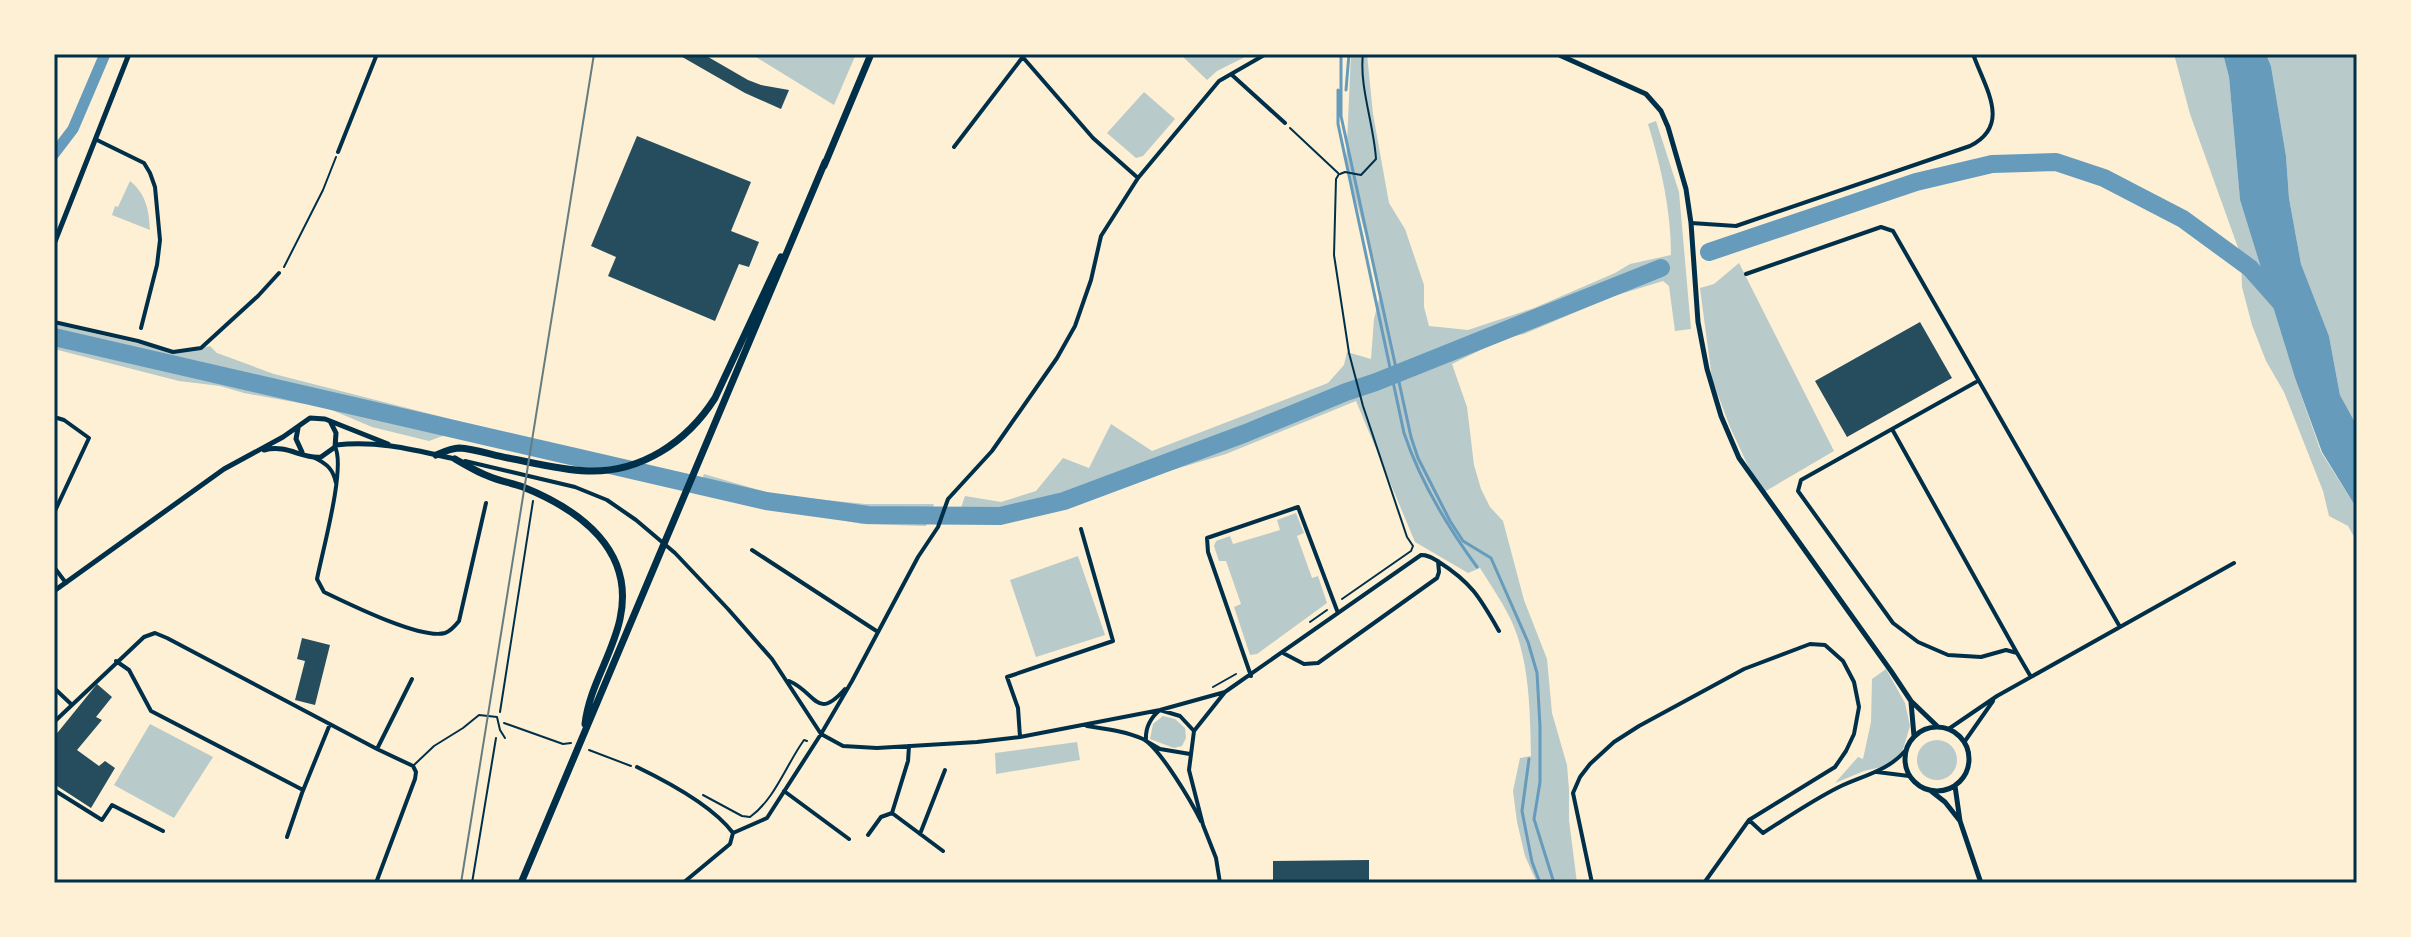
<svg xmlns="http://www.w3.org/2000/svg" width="2411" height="937" viewBox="0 0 2411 937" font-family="Montserrat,sans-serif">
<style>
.green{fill:#b9caca}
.water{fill:#669bbc}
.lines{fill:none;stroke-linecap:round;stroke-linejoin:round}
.stream{stroke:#669bbc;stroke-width:3}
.canal{stroke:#669bbc;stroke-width:11}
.river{stroke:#669bbc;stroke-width:18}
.building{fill:#264d5e}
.path{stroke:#003049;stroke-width:2}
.service{stroke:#003049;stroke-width:2}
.minor{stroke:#003049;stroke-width:4}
.tertiary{stroke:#003049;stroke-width:5}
.trunk{stroke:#003049;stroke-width:7}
.tram{stroke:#657d81;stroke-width:2}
.neatline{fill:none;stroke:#003049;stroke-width:3}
</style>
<rect width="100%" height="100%" fill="#fdf0d5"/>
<path class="green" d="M 751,54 L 856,54 L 834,105 Z
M 1180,54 L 1251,54 L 1217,71 L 1207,80 Z
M 1351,54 L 1367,54 L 1373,114 L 1389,203 L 1405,229 L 1424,285 L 1424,307 L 1429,326 L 1468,330 L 1534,308 L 1615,273 L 1630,264 L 1671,255 C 1671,209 1661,167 1648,124 L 1656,121 L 1679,192 L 1691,329 L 1675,331 L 1669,286 L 1663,281 L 1614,296 L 1524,334 L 1505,338 L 1452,364 L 1467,407 L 1474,465 L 1481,489 L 1490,507 L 1503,521 L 1524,600 L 1547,659 L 1552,713 L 1567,765 L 1569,790 L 1569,820 L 1577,883 L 1537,883 L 1525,856 L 1517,822 L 1513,791 L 1520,758 L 1531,756 C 1530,712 1530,657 1509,616 C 1501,600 1490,584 1480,568 L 1468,573 L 1415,542 L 1356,401 L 1226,454 L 1015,517 L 956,522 L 965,496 L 1001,502 L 1036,491 L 1063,458 L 1089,468 L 1111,424 L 1152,451 L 1328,383 L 1344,365 L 1347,352 L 1371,359 L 1374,319 L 1381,291 L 1346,164 Z
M 2174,54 L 2223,54 L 2229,77 L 2240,200 L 2295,378 L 2321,452 L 2357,509 L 2357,542 L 2348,526 L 2329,516 L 2323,491 L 2284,392 L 2266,361 L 2252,325 L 2242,287 L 2241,256 L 2190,114 Z
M 2266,54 L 2357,54 L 2357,426 L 2340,395 L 2329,336 L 2301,264 L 2289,198 L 2286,156 L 2271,66 Z
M 1144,92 L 1175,119 L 1143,156 L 1136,158 L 1107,133 Z
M 130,181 C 146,194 149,210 150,230 L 112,215 L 115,206 L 118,207 Z
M 1739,263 L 1834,451 L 1764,492 L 1750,470 L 1730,427 L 1712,379 L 1700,288 L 1714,284 Z
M 54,324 L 179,353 L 210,346 L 217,353 L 274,374 L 529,439 L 527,450 L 448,434 L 429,441 L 372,427 L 327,408 L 244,393 L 220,386 L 179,381 L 54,349 Z
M 704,474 L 776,495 L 866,504 L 934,504 L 926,526 L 862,524 L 698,492 Z
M 1296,513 L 1304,533 L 1297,536 L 1312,578 L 1318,576 L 1327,603 L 1257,654 L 1250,655 L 1234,607 L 1241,604 L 1226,561 L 1219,561 L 1214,546 L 1216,541 L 1230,536 L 1233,544 L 1280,530 L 1277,520 Z
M 1078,556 L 1105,635 L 1036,657 L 1010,580 Z
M 1886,669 L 1905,703 L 1910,726 L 1901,756 L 1890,765 L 1864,771 L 1835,783 L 1858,757 L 1863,759 L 1871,722 L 1872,679 Z
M 1163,716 L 1175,719 L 1185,728 L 1186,738 L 1182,746 L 1174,748 L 1150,739 L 1153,724 Z
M 150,724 L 213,757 L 174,818 L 114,785 Z
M1917 760a20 20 0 1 1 40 0a20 20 0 1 1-40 0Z
M 1077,742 L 1080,760 L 996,774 L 995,753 Z"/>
<path class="water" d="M 2223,54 L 2266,54 L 2271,66 L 2286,156 L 2289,198 L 2301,264 L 2329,336 L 2340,395 L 2357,426 L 2357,509 L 2322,452 L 2295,378 L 2240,200 L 2229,77 Z"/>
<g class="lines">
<path class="stream" d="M 1341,54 L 1341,116 L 1411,437 L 1418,458 L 1450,521 L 1463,541 L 1491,558 L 1528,642 L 1537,673 L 1540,726 L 1540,782 L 1534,819 L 1554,883
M 1338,90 L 1338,124 L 1404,433 C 1420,481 1447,526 1477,567
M 1346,90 L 1349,54
M 1529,759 L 1522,811 L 1532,862 L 1540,883"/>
<path class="canal" d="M 54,154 L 73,129 L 105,54"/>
<path class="river" d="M 1709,252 L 1916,182 L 1992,164 L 2056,162 L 2104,178 L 2183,219 L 2250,268 L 2281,303
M 54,337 L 766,501 L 868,515 L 1000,516 L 1064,501 L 1246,433 L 1346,392 L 1376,382 L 1661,268"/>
</g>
<path class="building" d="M 677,54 L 703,54 L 748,80 L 761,85 L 789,90 L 781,109 L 745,93 Z
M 637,136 L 751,182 L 731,231 L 759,242 L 749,267 L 739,264 L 715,321 L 608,276 L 616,257 L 591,246 Z
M 1920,322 L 1952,378 L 1847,437 L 1815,381 Z
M 302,638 L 330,645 L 315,705 L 295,700 L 305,661 L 297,659 Z
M 97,684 L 112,697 L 96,717 L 102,720 L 77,750 L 99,766 L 105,761 L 115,768 L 91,808 L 54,784 L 54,737 Z
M 1369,860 L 1369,883 L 1273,883 L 1273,861 Z"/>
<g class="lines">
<path class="path" d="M 1290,128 L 1338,173
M 1339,174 L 1336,179 L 1334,255 L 1349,353 L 1363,406 L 1407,537 L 1413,546 L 1411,551 L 1342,599
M 1340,174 L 1345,172 L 1361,175 L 1376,159 C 1374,125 1359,86 1363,54
M 284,267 L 323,190 L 336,157
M 1310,622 L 1327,610
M 1213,687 L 1236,674
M 500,712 L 533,501
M 504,723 L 563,744 L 571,743
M 589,750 L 631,766
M 703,795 L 742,816 L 750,817 C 775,799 786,765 804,740 L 807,741
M 472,883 L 496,738"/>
<path class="service" d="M 414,765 L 434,746 L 463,728 L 479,715 L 497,717 L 500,730 L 505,738"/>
<path class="minor" d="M 1020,54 L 1093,138 L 1138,178
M 1232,75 L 1285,123
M 97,140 L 144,163 L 150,173 L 155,187 L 160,240 L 157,265 L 141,328
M 954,147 L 1022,58
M 338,152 L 377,54
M 1691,223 L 1736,226 L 1970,146 C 2012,125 1985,88 1973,54
M 1746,274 L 1881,227 L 1893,231 L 2120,627
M 54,322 L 138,341 L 173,352 L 201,348 L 258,296 L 279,273
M 1976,382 L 1801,480 L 1798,491 L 1893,623 L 1918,642 L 1948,655 L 1981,657 L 2006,650 L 2017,653 L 2031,677
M 54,417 L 64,420 L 89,438 L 54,513
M 1892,429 L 2017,653
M 335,447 C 346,467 322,553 317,579 L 324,592 C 347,603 421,640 445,633 C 451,631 455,626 459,621 L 486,503
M 315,458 C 327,464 333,469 336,483
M 465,461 L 575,487 L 607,500 L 636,520 L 675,553 L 728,609 L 772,659 L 821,734 L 843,746 L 877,748 L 977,742 L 1020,737 L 1160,710 L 1225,692
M 752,550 L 878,632
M 54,567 L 66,583
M 1283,653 L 1304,664 L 1318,663 L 1437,578 L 1439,572 L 1438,561
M 116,661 L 129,670 L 151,711 L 303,790
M 1251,676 L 1208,552 L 1207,538 L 1298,507 L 1338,613
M 789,681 C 816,692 816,722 845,689
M 54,688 L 71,704
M 54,722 L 144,637 L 155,633 L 167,638 L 377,749 L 413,766 L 416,772 L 415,779 L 376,883
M 1087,726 C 1106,729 1125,731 1143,739 C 1160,748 1192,803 1201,821
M 1950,728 L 1997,696 L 2234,563
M 1020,737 L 1018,708 L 1007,677 L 1113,641 L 1081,529
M 1965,741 L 1993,701
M 909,746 L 908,761 L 892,813 L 943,851
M 377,749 L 412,679
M 1190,754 L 1160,749 L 1146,741 C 1145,727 1150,718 1160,710 L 1180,716 L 1194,731
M 637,767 C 668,782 713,806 733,833
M 1877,772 L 1909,776
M 54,790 L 102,820 L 112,805 L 163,831
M 784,791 L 849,839
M 1749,820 L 1763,833 C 1788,817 1813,800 1839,787 C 1862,776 1888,771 1905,751
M 920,834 L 945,770
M 868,835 L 881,817 L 892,813
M 287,837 L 302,793 L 330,724
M 683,883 L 730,844 L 733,833 L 767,818 L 821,734 L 852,681 L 918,557 L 938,527 L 948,499 L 992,451 L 1057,358 L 1075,326 L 1091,280 L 1101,236 L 1138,178 L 1219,81 L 1266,54
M 1220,883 L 1216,858 L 1203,825 L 1189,770 L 1194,731 L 1225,692 L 1421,555 C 1429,555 1432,558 1439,562 C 1472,583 1480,598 1499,631
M 1592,883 L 1573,793 L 1580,777 L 1590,764 L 1614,742 L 1639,726 L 1744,669 L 1810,644 L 1825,645 L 1843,661 L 1854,682 L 1859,707 L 1854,734 L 1846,751 L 1835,767 L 1749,820 L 1704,883"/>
<path class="tertiary" d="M 1557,54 L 1646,94 L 1661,111 L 1668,127 L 1686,189 L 1691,223 L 1698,322 L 1707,369 L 1721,416 L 1739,458 L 1891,671 L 1911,701 L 1937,726
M 54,244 L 129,54
M 298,428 L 296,439 L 302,452
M 336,445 C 377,440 415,450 455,459
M 264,450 C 288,444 301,459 321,457 L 335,447 L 336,433 L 331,423
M 54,591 L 224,469 L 283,437 L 310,418 L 325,419 L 388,444
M 1911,702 L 1914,736
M1905 759a32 32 0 1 1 64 0a32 32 0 1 1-64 0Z
M 1955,786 L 1960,821 L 1981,883
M 1931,791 L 1945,802 L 1960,821"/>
<path class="trunk" d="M 824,166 L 871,54
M 436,455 C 443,452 452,448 459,448 C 475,449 492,455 508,458 C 534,463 561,470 587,471 C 641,473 687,442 715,398 L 781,257
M 455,459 C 466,465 477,472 488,476 C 499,481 512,483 523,487 C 580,510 635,550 620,619 C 612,656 589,687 585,724
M 521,883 L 825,162"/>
<path class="tram" d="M 461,883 L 594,54"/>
</g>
<rect width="2411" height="937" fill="none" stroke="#fdf0d5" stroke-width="112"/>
<rect x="56" y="56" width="2299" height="825" class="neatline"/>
</svg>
